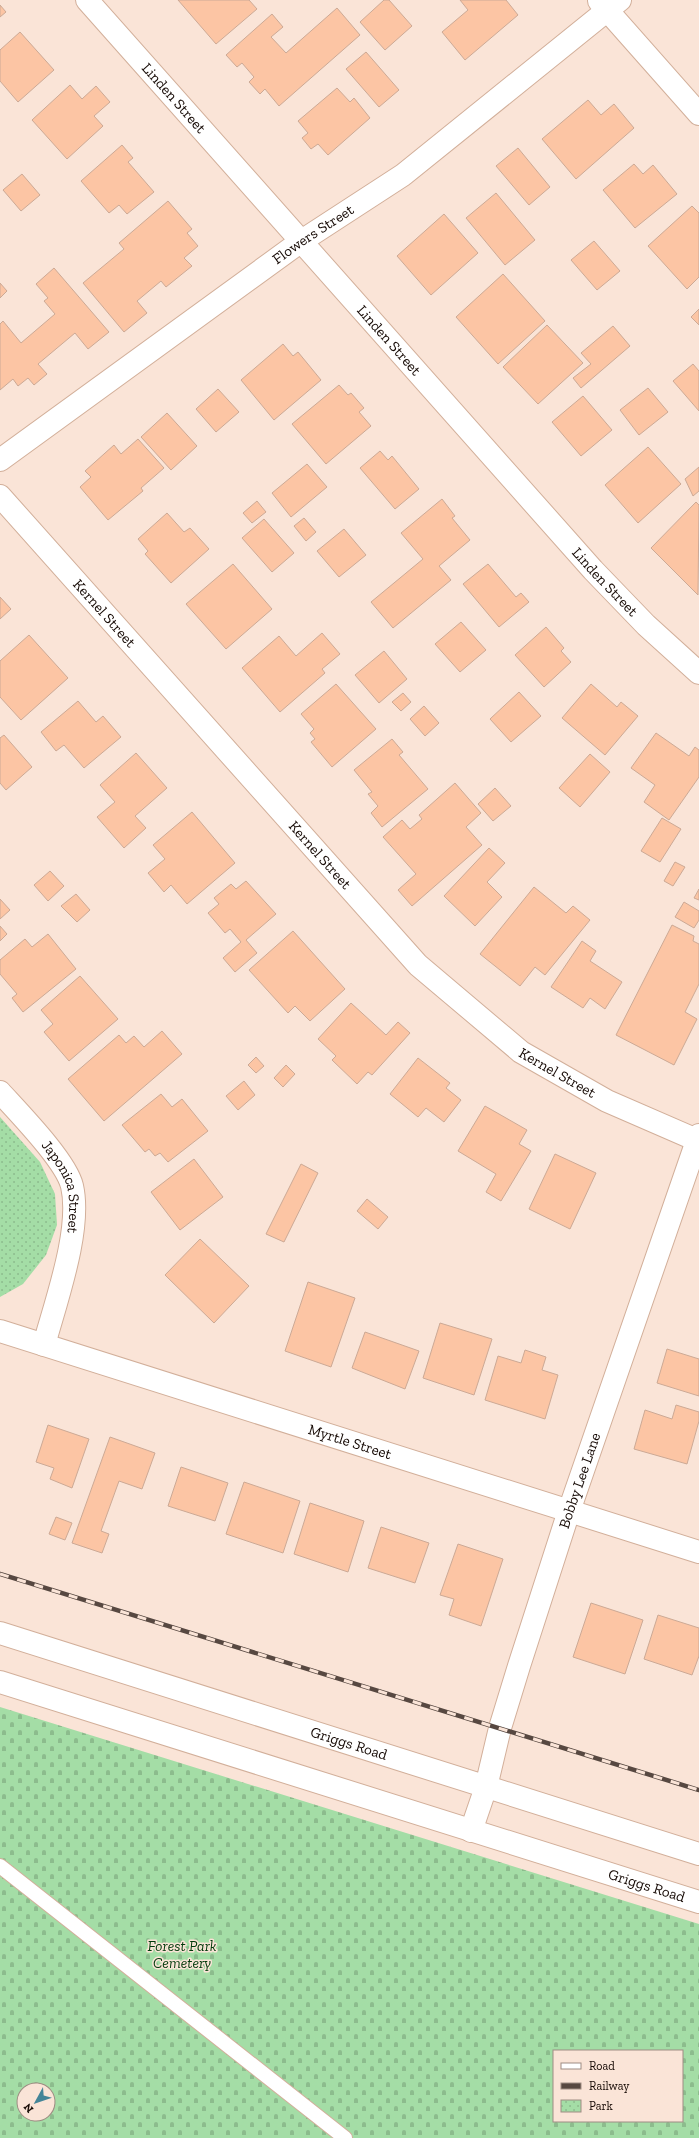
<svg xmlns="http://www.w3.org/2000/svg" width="699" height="2138" viewBox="0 0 699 2138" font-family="'Zilla Slab',serif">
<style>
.cemetery{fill:url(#cemetery-stones);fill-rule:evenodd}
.park{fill:url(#park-dots)}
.building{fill:#fcc5a4;stroke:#cca995}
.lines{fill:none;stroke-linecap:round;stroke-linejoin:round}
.lane-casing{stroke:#d2af9a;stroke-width:16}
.street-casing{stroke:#d2af9a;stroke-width:24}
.secondary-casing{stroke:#d2af9a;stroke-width:24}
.lane{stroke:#fff;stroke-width:14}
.street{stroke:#fff;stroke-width:22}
.secondary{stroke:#fff;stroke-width:22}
.rail-casing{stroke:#574841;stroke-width:4.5}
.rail{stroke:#fae4d7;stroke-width:3;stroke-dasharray:9;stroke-linecap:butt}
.labels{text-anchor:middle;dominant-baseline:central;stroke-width:3;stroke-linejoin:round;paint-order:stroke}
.street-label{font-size:15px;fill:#150904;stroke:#fae4d7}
.park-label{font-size:15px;font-style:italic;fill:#003a0a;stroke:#fae4d7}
</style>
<defs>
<pattern id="cemetery-stones" width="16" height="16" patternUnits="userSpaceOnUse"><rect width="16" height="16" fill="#a4dda6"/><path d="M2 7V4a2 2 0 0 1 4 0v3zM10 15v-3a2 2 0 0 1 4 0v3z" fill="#8cbc8d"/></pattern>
<pattern id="park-dots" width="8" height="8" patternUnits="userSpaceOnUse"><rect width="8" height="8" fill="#a4dda6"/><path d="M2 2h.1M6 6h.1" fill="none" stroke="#8cbc8d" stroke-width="1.8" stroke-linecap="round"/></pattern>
</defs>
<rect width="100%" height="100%" fill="#fae4d7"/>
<path class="cemetery" d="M 0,1707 L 699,1924 L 699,2138 L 0,2138 ZM 554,2051 L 682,2051 L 682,2121 L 554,2121 ZM 24,2090 L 48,2090 L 48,2114 L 24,2114 Z"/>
<path class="park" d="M 0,1117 L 40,1162 L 55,1194 L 57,1225 L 46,1255 L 23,1284 L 0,1297 Z"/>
<path class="building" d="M 178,0 L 249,0 L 257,9 L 216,44 Z
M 384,0 L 389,0 L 412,26 L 385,50 L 360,22 Z
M 460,0 L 506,0 L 518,15 L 465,60 L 442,32 L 468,10 Z
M 0,5 L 6,12 L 0,17 Z
M 337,8 L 360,35 L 279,106 L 265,89 L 260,94 L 249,82 L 254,77 L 242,63 L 237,67 L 226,55 L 272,14 L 283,27 L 271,37 L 286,53 Z
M 20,32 L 54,70 L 18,102 L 0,81 L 0,50 Z
M 366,52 L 399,90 L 379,107 L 346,69 Z
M 70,85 L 82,99 L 96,86 L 110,102 L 94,116 L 103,126 L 67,159 L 32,120 Z
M 337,88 L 350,102 L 354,98 L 370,118 L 328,155 L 318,144 L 311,149 L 302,138 L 308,133 L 298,121 Z
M 588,100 L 601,115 L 614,104 L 634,128 L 576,179 L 542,139 Z
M 122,145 L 133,158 L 128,162 L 154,192 L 127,214 L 119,205 L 109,213 L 81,181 Z
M 518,148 L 550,187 L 529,205 L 496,166 Z
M 634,164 L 643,174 L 653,165 L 677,194 L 635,228 L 603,190 Z
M 22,174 L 40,195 L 21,211 L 3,190 Z
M 496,193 L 535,240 L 505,265 L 466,218 Z
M 168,201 L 192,229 L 187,233 L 198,246 L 184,258 L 192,266 L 166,287 L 161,281 L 137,301 L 147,313 L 124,332 L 83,283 L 124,249 L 119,243 Z
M 692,206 L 699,213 L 699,277 L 687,289 L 648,246 Z
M 444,214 L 478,253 L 431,295 L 397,256 Z
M 594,241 L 620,271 L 597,290 L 571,260 Z
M 54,268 L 109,332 L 88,349 L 75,333 L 38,364 L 47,374 L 34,385 L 28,378 L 18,386 L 13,379 L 0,390 L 0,324 L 3,321 L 21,343 L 55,314 L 44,301 L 48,298 L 36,284 Z
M 503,274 L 545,321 L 498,364 L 456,317 Z
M 0,283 L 7,291 L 0,298 Z
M 699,309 L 699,325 L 691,317 Z
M 547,325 L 583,363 L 538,404 L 503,367 Z
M 613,326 L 630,346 L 581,388 L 573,378 L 591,364 L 581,353 Z
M 283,344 L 293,356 L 298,352 L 321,380 L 274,420 L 241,380 Z
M 693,364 L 699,371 L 699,411 L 673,381 Z
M 339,385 L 348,395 L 351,393 L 364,408 L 359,412 L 371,426 L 326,464 L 292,424 Z
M 648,388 L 668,412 L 639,435 L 620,410 Z
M 218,389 L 239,412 L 216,432 L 196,409 Z
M 583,396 L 612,430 L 581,456 L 552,422 Z
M 167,413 L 197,446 L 171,470 L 141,437 Z
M 138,439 L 164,468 L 141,488 L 143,491 L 108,520 L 80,487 L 91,477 L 85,471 L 114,445 L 121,454 Z
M 648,447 L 681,484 L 638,523 L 605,485 Z
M 380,451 L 388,460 L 392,456 L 419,489 L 395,509 L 360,468 Z
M 307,464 L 327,487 L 291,517 L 272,493 Z
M 699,467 L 699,491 L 693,496 L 685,479 Z
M 442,499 L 455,516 L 452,518 L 470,540 L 439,566 L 451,580 L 393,628 L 371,602 L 423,559 L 401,533 Z
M 257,501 L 266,512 L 252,523 L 243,513 Z
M 696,502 L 699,505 L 698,595 L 651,548 Z
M 167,513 L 184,532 L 190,528 L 209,549 L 171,583 L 145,554 L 148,551 L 138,539 Z
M 304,518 L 316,532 L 306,541 L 294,526 Z
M 264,519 L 294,553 L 272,572 L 242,538 Z
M 344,529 L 366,555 L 339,577 L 317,551 Z
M 233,564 L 272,609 L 226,649 L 186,604 Z
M 488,564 L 516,597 L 521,593 L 529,602 L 499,627 L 463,584 Z
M 0,597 L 11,609 L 0,619 Z
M 461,622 L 486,650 L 460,672 L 435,644 Z
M 546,627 L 564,648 L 561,651 L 571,662 L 544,687 L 515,655 Z
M 322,633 L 340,654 L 322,669 L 325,673 L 280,712 L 242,668 L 279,636 L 296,656 Z
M 29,635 L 68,678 L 21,720 L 0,697 L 0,661 Z
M 384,651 L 407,679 L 379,703 L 355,675 Z
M 336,684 L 376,729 L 332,767 L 311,742 L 315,739 L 310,733 L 314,729 L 301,714 Z
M 591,684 L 617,707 L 621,702 L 638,716 L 605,755 L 562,718 Z
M 519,692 L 541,716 L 511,742 L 490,719 Z
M 403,693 L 411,702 L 401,711 L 392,702 Z
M 78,701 L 96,722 L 103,716 L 121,737 L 84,768 L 64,745 L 56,751 L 41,732 Z
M 424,706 L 439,723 L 425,736 L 410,719 Z
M 656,733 L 689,756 L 695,747 L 699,750 L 699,777 L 669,820 L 644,802 L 655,785 L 631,768 Z
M 4,735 L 32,767 L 6,790 L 0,783 L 0,738 Z
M 392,739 L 403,752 L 399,755 L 428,789 L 382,827 L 371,813 L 378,806 L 368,794 L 372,792 L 354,770 Z
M 136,753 L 167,788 L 135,816 L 146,828 L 124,848 L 97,817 L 115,802 L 100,785 Z
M 590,754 L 610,772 L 580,807 L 559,788 Z
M 455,783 L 481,813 L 466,827 L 482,845 L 412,906 L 398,890 L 416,874 L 383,837 L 402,820 L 410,829 L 422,819 L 419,815 Z
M 495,788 L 511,806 L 493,821 L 478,804 Z
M 192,812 L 235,863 L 187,904 L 171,885 L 164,892 L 148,873 L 165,859 L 153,845 Z
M 662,818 L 681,829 L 660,862 L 641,851 Z
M 489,848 L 505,863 L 487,882 L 502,897 L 475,926 L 444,896 Z
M 675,862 L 685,867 L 673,886 L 664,881 Z
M 50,871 L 64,886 L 48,901 L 34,885 Z
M 246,881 L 276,914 L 246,940 L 257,953 L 235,972 L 223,958 L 241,942 L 230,929 L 225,933 L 208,913 L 219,904 L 214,898 L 231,884 L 236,889 Z
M 534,887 L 566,913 L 573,906 L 590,920 L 545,975 L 535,967 L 520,986 L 480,954 Z
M 699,889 L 699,900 L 694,898 Z
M 76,894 L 90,910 L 77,922 L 61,906 Z
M 0,899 L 10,910 L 0,919 Z
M 684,902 L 699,911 L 699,920 L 694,928 L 675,917 Z
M 672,925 L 694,936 L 693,941 L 699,944 L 699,984 L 685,1012 L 697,1019 L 674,1065 L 616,1035 Z
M 0,926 L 7,934 L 0,941 Z
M 293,931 L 345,989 L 310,1021 L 295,1006 L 288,1013 L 249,970 Z
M 48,934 L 76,969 L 23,1012 L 12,998 L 17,994 L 0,974 L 0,960 L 25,939 L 32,947 Z
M 582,941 L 596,951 L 590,961 L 622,982 L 605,1009 L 590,998 L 583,1008 L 551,987 Z
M 80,976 L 118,1019 L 69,1061 L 44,1032 L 53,1024 L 41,1010 Z
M 351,1003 L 386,1035 L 398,1022 L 410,1033 L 372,1075 L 368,1072 L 357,1084 L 332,1060 L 336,1056 L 318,1039 Z
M 162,1031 L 182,1054 L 104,1121 L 68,1079 L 119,1035 L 126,1043 L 134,1036 L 144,1047 Z
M 256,1057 L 264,1066 L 256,1073 L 248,1065 Z
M 418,1058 L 450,1083 L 446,1088 L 461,1100 L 444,1122 L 426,1108 L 418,1117 L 390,1094 Z
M 286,1065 L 295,1074 L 283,1087 L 274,1078 Z
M 244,1081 L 255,1095 L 238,1110 L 226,1096 Z
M 161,1094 L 172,1107 L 182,1099 L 208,1131 L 168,1162 L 160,1153 L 155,1156 L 149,1149 L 145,1152 L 122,1125 Z
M 485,1106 L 527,1130 L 519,1144 L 531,1151 L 501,1201 L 486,1192 L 496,1174 L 458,1151 Z
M 555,1154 L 596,1173 L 570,1229 L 529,1209 Z
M 194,1159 L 223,1197 L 180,1230 L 151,1192 Z
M 301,1164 L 318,1173 L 284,1242 L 266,1234 Z
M 367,1199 L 388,1217 L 378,1229 L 357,1211 Z
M 200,1239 L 249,1286 L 214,1323 L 165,1275 Z
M 308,1282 L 355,1298 L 331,1367 L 285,1351 Z
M 440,1323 L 492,1339 L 474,1395 L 423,1378 Z
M 365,1332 L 419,1351 L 405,1389 L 352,1368 Z
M 667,1349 L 699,1359 L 699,1396 L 657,1383 Z
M 525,1350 L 546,1357 L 542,1370 L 558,1375 L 545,1419 L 485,1400 L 498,1356 L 521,1363 Z
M 676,1405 L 699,1412 L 699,1421 L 687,1464 L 634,1449 L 645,1410 L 672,1419 Z
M 48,1425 L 89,1439 L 72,1488 L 50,1479 L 54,1468 L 36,1462 Z
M 110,1437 L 155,1453 L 142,1489 L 119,1481 L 101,1531 L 109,1534 L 102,1553 L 72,1543 Z
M 181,1467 L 228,1483 L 215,1521 L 168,1506 Z
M 244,1482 L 300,1501 L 283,1553 L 226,1534 Z
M 310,1503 L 364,1521 L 348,1572 L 294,1554 Z
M 56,1517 L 72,1523 L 65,1540 L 49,1534 Z
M 381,1527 L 429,1543 L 415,1583 L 368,1568 Z
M 458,1544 L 503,1559 L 481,1626 L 449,1615 L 454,1599 L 440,1595 Z
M 591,1603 L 643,1620 L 625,1674 L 573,1657 Z
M 658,1615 L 699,1628 L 699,1656 L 692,1675 L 644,1659 Z"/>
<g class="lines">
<defs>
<path id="lane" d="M 0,1866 L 345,2138"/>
<g id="street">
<path id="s1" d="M 87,0 L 593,570 L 646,625 L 699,673"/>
<path d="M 599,1 L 699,114"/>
<path id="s2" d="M 0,460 L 300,242 L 403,175 L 620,0"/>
<path id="s3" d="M 0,496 L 418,965 L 521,1052 L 607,1101 L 699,1141"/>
<path id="s4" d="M 0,1092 C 19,1113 66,1161 72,1186 C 82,1229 56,1301 44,1345"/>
<path id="s5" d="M 0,1331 L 699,1552"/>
<path id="s6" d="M 471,1831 L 486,1787 L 500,1728 L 519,1666 L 569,1511 L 699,1135"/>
</g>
<g id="secondary">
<path id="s7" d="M 0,1633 L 699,1854"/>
<path id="s8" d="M 0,1682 L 699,1902"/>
</g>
</defs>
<use href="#lane" class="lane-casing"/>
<use href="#street" class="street-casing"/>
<use href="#secondary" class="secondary-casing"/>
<use href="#lane" class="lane"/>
<use href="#street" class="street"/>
<use href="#secondary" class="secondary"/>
<defs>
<path id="rail" d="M 0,1574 L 699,1790"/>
</defs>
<use href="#rail" class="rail-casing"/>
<use href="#rail" class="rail"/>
</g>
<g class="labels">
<g class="street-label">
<text stroke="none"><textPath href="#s1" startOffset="131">Linden Street</textPath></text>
<text stroke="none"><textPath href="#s2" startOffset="386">Flowers Street</textPath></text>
<text stroke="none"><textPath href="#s1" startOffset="455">Linden Street</textPath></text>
<text stroke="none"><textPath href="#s1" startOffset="779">Linden Street</textPath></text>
<text stroke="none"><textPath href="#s3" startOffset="157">Kernel Street</textPath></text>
<text stroke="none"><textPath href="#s3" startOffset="481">Kernel Street</textPath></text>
<text stroke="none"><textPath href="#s3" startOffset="805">Kernel Street</textPath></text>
<text stroke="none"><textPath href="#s4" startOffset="117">Japonica Street</textPath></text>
<text stroke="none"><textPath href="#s5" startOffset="367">Myrtle Street</textPath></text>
<text stroke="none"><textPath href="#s6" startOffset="367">Bobby Lee Lane</textPath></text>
<text stroke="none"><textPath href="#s7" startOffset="366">Griggs Road</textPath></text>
<text stroke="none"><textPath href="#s8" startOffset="678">Griggs Road</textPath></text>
</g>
<g class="park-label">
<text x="182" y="1946">Forest Park<tspan x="182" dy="17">Cemetery</tspan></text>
</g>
</g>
<rect x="553" y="2050" width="130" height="72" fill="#fae4d7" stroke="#9e8c83"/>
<rect x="561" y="2063" width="20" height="6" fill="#ffffff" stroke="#9e8c83"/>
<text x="589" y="2070" font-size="12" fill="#150904">Road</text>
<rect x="561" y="2083" width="20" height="6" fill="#574841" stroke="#9e8c83"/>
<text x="589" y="2090" font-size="12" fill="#150904">Railway</text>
<rect x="561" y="2100" width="20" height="12" fill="url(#park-dots)" stroke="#9e8c83"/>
<text x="589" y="2110" font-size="12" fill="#150904">Park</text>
<g transform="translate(36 2102) rotate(230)"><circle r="19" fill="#fae4d7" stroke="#9e8c83"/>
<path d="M0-3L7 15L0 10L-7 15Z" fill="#448598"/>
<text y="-6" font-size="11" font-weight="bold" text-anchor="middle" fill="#150904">N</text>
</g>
</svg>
